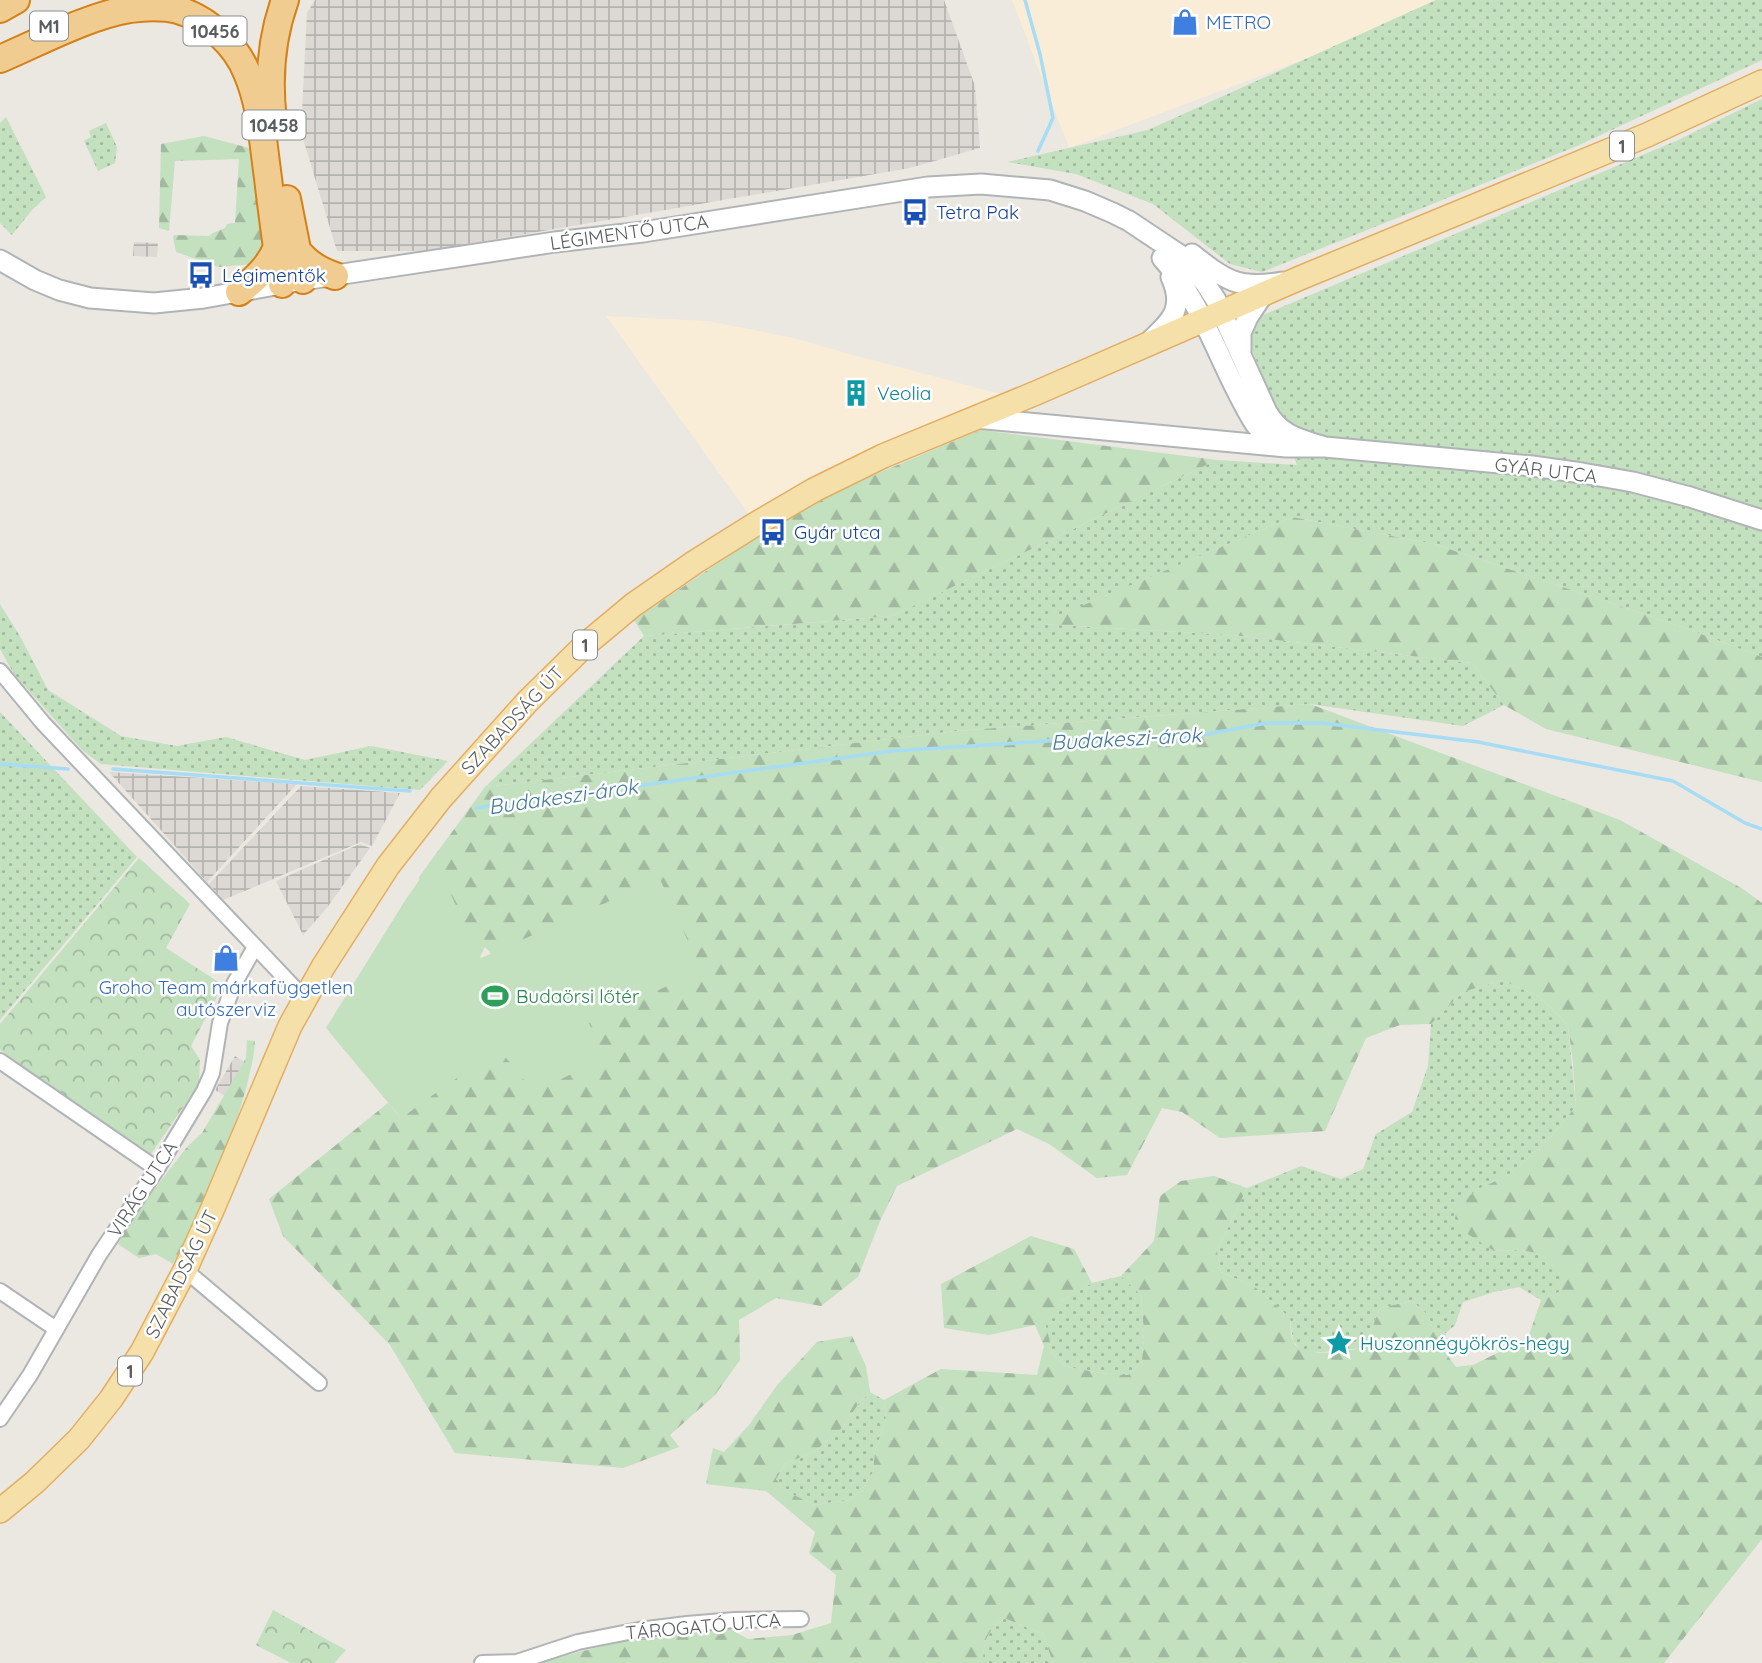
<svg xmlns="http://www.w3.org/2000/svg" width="1762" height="1663" viewBox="0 0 1762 1663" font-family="Quicksand,sans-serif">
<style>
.commercial{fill:#f9edd7}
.industrial{fill:url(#industrial-grid)}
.grass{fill:url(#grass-dots)}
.forest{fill:url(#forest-firs)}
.park{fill:url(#park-crowns)}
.pitch{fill:#c3e0bf}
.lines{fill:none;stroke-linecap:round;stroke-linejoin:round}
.stream{stroke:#a6ddf5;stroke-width:3.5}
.minor-casing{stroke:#b1b4b7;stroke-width:18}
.secondary-casing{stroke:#b0b4b7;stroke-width:23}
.primary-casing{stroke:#e2ae63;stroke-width:26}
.motorway-casing{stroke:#d48117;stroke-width:30}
.minor{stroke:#fff;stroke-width:14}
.secondary{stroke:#fff;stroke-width:19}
.primary{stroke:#f6e0aa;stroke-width:23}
.motorway{stroke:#f1cc91;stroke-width:26}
.labels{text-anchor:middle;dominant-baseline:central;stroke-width:5;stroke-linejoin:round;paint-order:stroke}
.shield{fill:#fff;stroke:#8b8e90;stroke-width:2}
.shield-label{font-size:18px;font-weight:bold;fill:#595d60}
.shop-label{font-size:19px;fill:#366cbe;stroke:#fff;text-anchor:start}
.transit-label{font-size:19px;fill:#164399;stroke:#fff;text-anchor:start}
.street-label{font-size:19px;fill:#595d60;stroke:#fff}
.culture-label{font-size:19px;fill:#0d838f;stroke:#fff;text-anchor:start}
.leisure-label{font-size:19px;fill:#27864d;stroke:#fff;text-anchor:start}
.water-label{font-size:21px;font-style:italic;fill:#437a9c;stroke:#fff}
</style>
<defs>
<pattern id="industrial-grid" width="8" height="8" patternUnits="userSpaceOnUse" patternTransform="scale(1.75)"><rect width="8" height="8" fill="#dcd9d5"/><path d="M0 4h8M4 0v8" fill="none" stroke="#b5b3b0"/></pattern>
<pattern id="grass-dots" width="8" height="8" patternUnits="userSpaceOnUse" patternTransform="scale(1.75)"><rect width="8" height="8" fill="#c3e0bf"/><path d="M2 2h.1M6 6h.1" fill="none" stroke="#a1b99f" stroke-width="1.8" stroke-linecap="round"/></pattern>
<pattern id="forest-firs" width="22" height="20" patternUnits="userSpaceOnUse" patternTransform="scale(1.75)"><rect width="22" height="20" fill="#c3e0bf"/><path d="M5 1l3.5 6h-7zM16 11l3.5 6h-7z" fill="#a1b99f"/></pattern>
<pattern id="park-crowns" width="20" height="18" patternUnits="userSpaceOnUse" patternTransform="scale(1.75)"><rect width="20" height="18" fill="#c3e0bf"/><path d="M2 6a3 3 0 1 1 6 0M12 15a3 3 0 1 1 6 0" fill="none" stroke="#a1b99f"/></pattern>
</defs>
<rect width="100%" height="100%" fill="#ebe7e1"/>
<path class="commercial" d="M 1012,0 L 1462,0 L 1069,148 Z
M 606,316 L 708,321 L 794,338 L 842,352 L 1005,395 L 856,460 L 835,464 L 801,481 L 788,494 L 750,516 Z"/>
<path class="industrial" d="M 315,0 L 944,0 L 975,86 L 980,148 L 910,168 L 426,251 L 337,251 L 301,132 L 307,13 Z
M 134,242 L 158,243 L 157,257 L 133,256 Z
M 109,772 L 297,784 L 207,882 Z
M 301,786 L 400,793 L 372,846 L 361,842 L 223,900 L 209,884 Z
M 360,844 L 370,848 L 326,909 L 303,935 L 276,881 Z
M 235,1056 L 246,1063 L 227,1097 L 215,1090 Z"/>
<path class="grass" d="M 1436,0 L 1762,0 L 1762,60 L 1577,146 L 1262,272 L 1230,264 L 1153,204 L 1076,174 L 1007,162 L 1148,130 Z
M 1762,99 L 1762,657 L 1688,629 L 1434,544 L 1292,517 L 1040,624 L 1233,635 L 1472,663 L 1504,705 L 1463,726 L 1310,704 L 956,731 L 485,787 L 644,636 L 892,616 L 1217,460 L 1297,465 L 1248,339 L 1263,315 L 1676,141 Z
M 6,117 L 46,197 L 32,210 L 12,235 L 0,223 L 0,123 Z
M 106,123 L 117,147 L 115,163 L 98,171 L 84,141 L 91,137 L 89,131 Z
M 0,604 L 21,638 L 48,690 L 121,736 L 177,746 L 226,737 L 305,760 L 371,746 L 448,761 L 420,790 L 101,764 L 82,750 L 14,674 L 0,649 Z
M 0,712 L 137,857 L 0,1020 Z
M 1502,980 L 1540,997 L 1568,1025 L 1576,1106 L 1551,1137 L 1509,1175 L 1478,1189 L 1494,1251 L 1522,1250 L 1540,1254 L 1567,1276 L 1559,1292 L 1541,1300 L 1519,1287 L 1494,1292 L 1463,1302 L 1455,1325 L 1446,1333 L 1433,1330 L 1428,1315 L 1412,1301 L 1380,1308 L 1364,1348 L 1312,1353 L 1301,1350 L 1293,1341 L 1290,1318 L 1255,1287 L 1221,1272 L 1217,1251 L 1247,1188 L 1301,1166 L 1341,1179 L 1363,1169 L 1376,1134 L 1412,1112 L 1428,1066 L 1431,1024 L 1463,992 Z
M 1121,1276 L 1141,1295 L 1144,1333 L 1142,1361 L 1128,1375 L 1114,1375 L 1066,1367 L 1053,1354 L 1044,1322 L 1061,1301 L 1092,1283 Z
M 870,1392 L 884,1400 L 886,1421 L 875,1451 L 873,1472 L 862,1490 L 849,1500 L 814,1505 L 786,1491 L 776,1479 L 786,1463 L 814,1452 L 843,1427 L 859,1403 Z
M 1004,1618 L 1043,1634 L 1053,1663 L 983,1663 C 983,1642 987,1631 1004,1618 Z"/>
<path class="forest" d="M 204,136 L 249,148 L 257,160 L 266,243 L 252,264 L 219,267 L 176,252 L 173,237 L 174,235 L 209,236 L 213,233 L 225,228 L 227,224 L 235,223 L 239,159 L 175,161 L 169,231 L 159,228 L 161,144 Z
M 980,430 L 1217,460 L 892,616 L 644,636 L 634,620 L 790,514 L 848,486 Z
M 1292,517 L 1434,544 L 1688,629 L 1762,657 L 1762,782 L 1546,729 L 1504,705 L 1472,663 L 1233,635 L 1039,624 Z
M 1310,704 L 1620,820 L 1743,889 L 1762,903 L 1762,1539 L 1664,1663 L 1053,1663 L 1043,1634 L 1004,1618 C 987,1631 983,1642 983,1663 L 537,1663 L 618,1642 L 728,1628 L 748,1639 L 792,1635 L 831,1623 L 836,1575 L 809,1553 L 815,1532 L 766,1491 L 706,1484 L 713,1448 L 724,1452 L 749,1425 L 778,1384 L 817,1342 L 852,1336 L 866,1366 L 870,1392 L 859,1403 L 843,1427 L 814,1452 L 786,1463 L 776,1479 L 786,1491 L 814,1505 L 849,1500 L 862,1490 L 873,1472 L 875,1451 L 886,1421 L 884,1400 L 941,1369 L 1037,1375 L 1044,1346 L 1035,1325 L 989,1335 L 944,1328 L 941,1284 L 1031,1236 L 1074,1249 L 1092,1283 L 1061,1301 L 1045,1322 L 1053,1354 L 1066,1367 L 1114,1375 L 1128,1375 L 1142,1361 L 1144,1333 L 1141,1295 L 1121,1276 L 1154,1241 L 1160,1196 L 1181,1181 L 1214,1176 L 1247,1188 L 1217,1251 L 1221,1272 L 1255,1287 L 1290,1318 C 1291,1325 1290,1335 1293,1341 C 1302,1361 1347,1350 1364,1348 L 1380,1308 L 1412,1301 L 1428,1315 L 1433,1330 L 1446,1333 L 1444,1351 L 1456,1367 L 1473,1365 L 1528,1338 L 1541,1300 L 1559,1292 L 1566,1276 L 1540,1254 L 1522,1250 L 1494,1251 L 1463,1231 L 1455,1219 L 1458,1205 L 1478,1189 L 1509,1175 L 1551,1137 L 1576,1106 L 1573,1063 L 1568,1025 L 1540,997 L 1502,980 L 1463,992 L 1431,1024 L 1400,1025 L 1366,1038 L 1325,1131 L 1220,1138 L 1182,1112 L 1162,1108 L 1127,1175 L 1097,1178 L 1049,1144 L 1017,1129 L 897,1186 L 880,1221 L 858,1277 L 821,1306 L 776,1298 L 739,1320 L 740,1360 L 715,1395 L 670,1435 L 679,1447 L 623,1468 L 455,1453 L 390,1345 L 283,1236 L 269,1199 L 388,1103 L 401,1118 L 508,1040 L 501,965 L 485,947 L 467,980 L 422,911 L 419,877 L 485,787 L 956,731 Z
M 247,1040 L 255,1041 C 254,1058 250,1072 246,1089 C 229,1150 202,1208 173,1264 L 156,1254 L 139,1258 L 118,1244 L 132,1218 L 187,1147 L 202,1133 L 246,1058 Z"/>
<path class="park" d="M 139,858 L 190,904 L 166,948 L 223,985 L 191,1046 L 200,1060 L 199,1084 L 151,1154 L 74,1103 L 0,1050 L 0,1024 Z
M 273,1610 L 346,1650 L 334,1663 L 291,1663 L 256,1645 Z"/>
<path class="pitch" d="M 434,859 L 481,958 L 660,879 L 701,970 L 589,1023 L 603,1059 L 534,1092 L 498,1048 L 401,1118 L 326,1028 L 406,899 Z"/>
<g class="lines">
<path class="stream" d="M 1025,0 L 1040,54 L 1053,118 L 1038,151
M 0,764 L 68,769
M 113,769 L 410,791
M 476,808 L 892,751 L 1110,737 L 1185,738 L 1267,723 L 1322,723 L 1478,742 L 1673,781 L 1745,823 L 1762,829"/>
<defs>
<path id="minor" d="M 0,671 L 43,723 L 305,999
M 0,1061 L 157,1169
M 185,1270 L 319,1383
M 0,1291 L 56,1329
M 0,1419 L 30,1375 L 99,1255 L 157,1169 L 204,1091 L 212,1073 L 220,1023 L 234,984 L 255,947
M 482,1663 L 517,1662 L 578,1642 L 639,1630 L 687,1624 L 735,1620 L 801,1619"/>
<path id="secondary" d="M 1192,254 C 1225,280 1238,290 1282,282
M 1162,258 C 1206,307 1221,370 1255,424 L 1267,437 L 1282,445
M 0,260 L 35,280 L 59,290 L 90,298 L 154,303 L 204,298 L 303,280 L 555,242 L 643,232 L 928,187 L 981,184 L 1050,190 L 1085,201 L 1113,213 L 1129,221 L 1180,255 L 1205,283 L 1216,300 L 1267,412 C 1281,436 1300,439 1325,447
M 1150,341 C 1172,320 1185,308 1171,277
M 1241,351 L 1241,333 L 1248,317 L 1262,296
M 975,418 L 1286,447 L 1325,447 L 1532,466 L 1582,473 L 1633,482 L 1690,497 L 1762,520"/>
<path id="primary" d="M 0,1511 L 35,1482 L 79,1439 L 111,1399 L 142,1352 L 185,1270 L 213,1208 L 290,1026 L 323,967 L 388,866 L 441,798 L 528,701 L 585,645 L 633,605 L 695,562 L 754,525 L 814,490 L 883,456 L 1036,393 L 1300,278 L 1647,135 L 1762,82"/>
<path id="motorway" d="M 0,9 L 16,0
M 0,59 C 40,42 88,16 130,9 C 145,7 162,6 178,10 C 207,18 236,45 247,73 C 261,105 263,143 268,178 C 272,213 277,248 282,284
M 273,120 C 268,79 271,39 285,0
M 287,199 L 303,280
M 296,249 C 307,263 318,270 335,276
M 239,292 C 255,279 269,267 277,247"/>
</defs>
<use href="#minor" class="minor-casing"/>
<use href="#secondary" class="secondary-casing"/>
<use href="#primary" class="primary-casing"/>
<use href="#motorway" class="motorway-casing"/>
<use href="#minor" class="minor"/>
<use href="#secondary" class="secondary"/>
<use href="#primary" class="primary"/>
<use href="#motorway" class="motorway"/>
</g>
<defs>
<symbol id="shop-bare" viewBox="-9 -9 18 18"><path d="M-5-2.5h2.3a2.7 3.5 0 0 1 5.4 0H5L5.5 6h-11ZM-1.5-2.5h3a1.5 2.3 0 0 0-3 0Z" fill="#3f7fe0" stroke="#fff" stroke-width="2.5" paint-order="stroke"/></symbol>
<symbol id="bus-bare" viewBox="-9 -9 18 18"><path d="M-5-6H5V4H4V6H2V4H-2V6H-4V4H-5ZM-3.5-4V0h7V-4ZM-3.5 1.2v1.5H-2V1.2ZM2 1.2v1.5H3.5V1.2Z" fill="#1a4fb4" stroke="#fff" stroke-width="2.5" paint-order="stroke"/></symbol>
<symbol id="building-bare" viewBox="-9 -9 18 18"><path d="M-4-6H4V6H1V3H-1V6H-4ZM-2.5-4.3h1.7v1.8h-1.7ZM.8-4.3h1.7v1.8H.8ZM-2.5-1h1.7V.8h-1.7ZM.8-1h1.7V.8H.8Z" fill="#0f9aa8" stroke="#fff" stroke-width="2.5" paint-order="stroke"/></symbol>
<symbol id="stadium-bare" viewBox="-9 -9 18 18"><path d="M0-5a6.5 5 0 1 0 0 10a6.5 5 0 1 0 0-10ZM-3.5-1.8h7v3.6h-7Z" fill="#2e9e5b" stroke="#fff" stroke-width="2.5" paint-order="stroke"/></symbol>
<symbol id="sight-bare" viewBox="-9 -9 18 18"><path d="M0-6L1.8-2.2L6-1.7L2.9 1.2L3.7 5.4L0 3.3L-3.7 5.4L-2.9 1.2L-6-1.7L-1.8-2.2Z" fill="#0f9aa8" stroke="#fff" stroke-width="2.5" paint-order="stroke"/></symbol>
</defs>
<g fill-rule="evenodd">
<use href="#shop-bare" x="1166" y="3" width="38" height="38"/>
<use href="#bus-bare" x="896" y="193" width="38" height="38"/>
<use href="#bus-bare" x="182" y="256" width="38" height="38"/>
<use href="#building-bare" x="837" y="374" width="38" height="38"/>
<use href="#bus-bare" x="754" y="513" width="38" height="38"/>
<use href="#shop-bare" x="207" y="939" width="38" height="38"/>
<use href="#stadium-bare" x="476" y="977" width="38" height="38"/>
<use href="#sight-bare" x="1320" y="1324" width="38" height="38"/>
</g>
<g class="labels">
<g class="shield">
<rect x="30" y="11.5" width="38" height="29" rx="5"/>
<rect x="183.5" y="16.5" width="63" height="29" rx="5"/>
<rect x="242.5" y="110.5" width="63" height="29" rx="5"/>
<rect x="1610" y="131.5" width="24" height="29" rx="5"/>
<rect x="573" y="630.5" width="24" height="29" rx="5"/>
<rect x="118" y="1356.5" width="24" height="29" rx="5"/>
</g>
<g class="shield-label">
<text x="49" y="26">M1</text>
<text x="215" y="31">10456</text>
<text x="274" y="125">10458</text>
<text x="1622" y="146">1</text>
<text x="585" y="645">1</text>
<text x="130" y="1371">1</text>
</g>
<g class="shop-label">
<text x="1206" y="22">METRO</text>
<text x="226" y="987" text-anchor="middle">Groho Team márkafüggetlen<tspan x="226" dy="22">autószerviz</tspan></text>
</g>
<g class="transit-label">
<text x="936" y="212">Tetra Pak</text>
<text x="222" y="275">Légimentők</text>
<text x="794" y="532">Gyár utca</text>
</g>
<g class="street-label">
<text transform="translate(629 232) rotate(-8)">LÉGIMENTŐ UTCA</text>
<text transform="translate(1546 470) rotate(7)">GYÁR UTCA</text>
<text transform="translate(512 720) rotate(-47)">SZABADSÁG ÚT</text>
<text transform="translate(142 1189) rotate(-57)">VIRÁG UTCA</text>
<text transform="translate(181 1274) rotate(-64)">SZABADSÁG ÚT</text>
<text transform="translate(703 1626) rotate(-5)">TÁROGATÓ UTCA</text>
</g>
<g class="culture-label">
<text x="877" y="393">Veolia</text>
<text x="1360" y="1343">Huszonnégyökrös-hegy</text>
</g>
<g class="leisure-label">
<text x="516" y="996">Budaörsi lőtér</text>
</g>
<g class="water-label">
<text transform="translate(1126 738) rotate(-3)">Budakeszi-árok</text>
<text transform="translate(563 796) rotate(-8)">Budakeszi-árok</text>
</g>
</g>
</svg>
